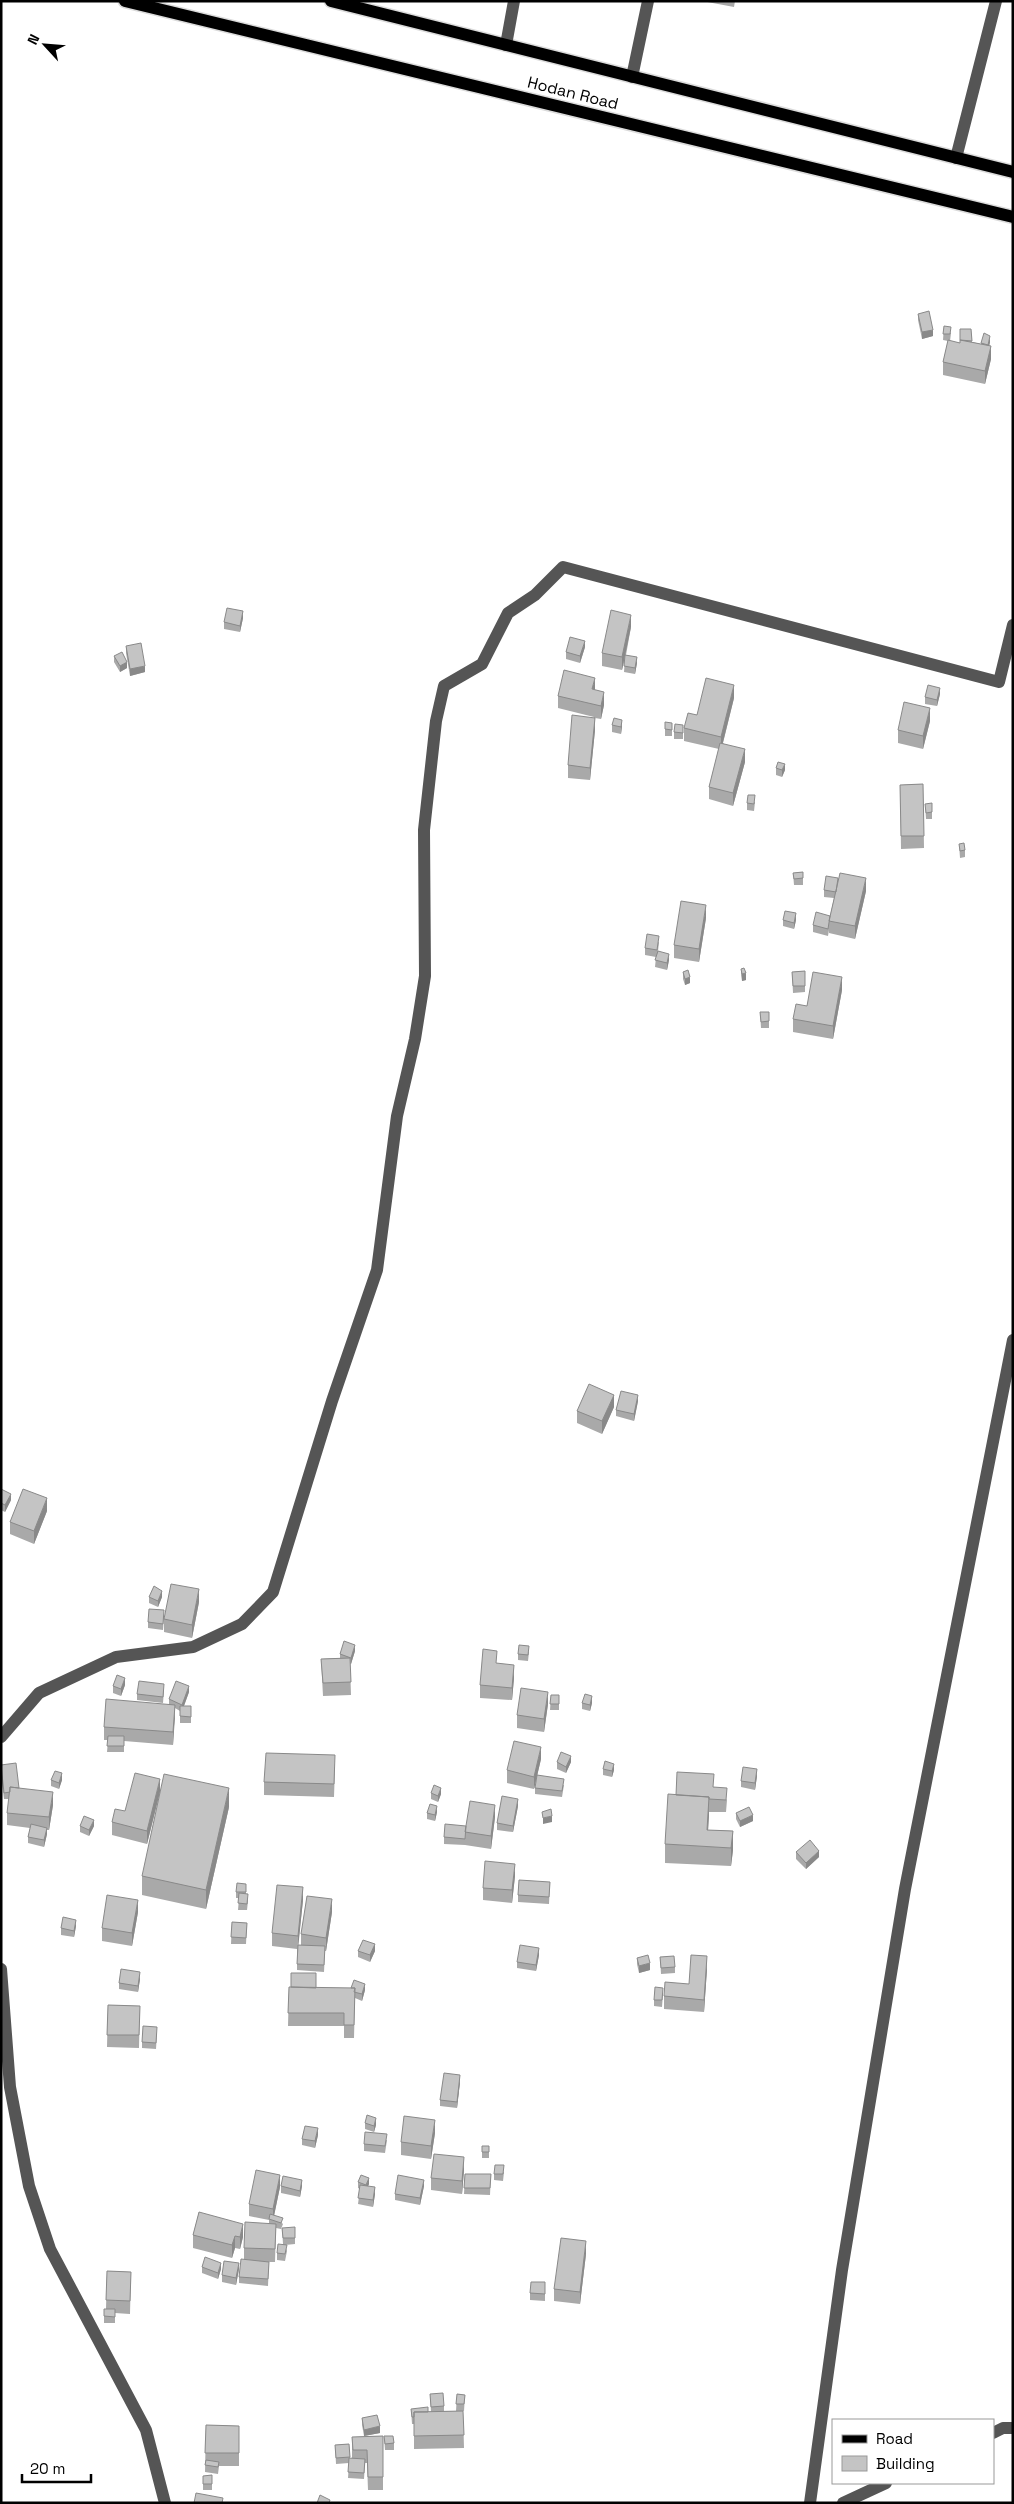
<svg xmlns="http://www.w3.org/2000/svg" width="1014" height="2504" viewBox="0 0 1014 2504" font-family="'Space Grotesk',sans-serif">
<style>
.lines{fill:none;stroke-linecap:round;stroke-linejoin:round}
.major-casing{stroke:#dbdbdb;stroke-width:15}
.minor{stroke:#555;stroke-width:12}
.major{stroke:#000;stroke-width:12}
.wall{fill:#a9a9a9}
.shaded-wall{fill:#898989}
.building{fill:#c4c4c4;stroke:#898989}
.labels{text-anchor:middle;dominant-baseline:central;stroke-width:4;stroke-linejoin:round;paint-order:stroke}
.street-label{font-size:16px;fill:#000;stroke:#fff}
</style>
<rect width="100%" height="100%" fill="#fff"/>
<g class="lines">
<defs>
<path id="major" d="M 125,1 L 1013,217
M 331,1 L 1013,172"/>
</defs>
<use href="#major" class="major-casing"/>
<path class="minor" d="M 506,45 L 514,1
M 632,77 L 648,1
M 956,158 L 996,1
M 1,1737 L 39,1693 L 116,1657 L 193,1647 L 242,1624 L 273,1592 L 332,1401 L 377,1270 L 397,1116 L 415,1039 L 425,976 L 424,830 L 436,721 L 444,686 L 482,664 L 508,613 L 535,595 L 563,567 L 999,682 L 1013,625
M 1,1969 L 10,2087 L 29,2186 L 50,2249 L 146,2430 L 165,2503
M 993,2433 L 1003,2428 L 1013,2428
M 810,2503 L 842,2270 L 905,1889 L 1013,1340
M 843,2503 L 886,2483"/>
<use href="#major" class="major"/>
</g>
<path class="wall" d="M 702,1 L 735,1 L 734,7 Z
M 918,314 L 933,336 L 922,339 L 918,320 Z
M 944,326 L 951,333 L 950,341 L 960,343 L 971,329 L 972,342 L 981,344 L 981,343 L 990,342 L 989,346 L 991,359 L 985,384 L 943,375 L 943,362 L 948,341 L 943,340 Z
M 243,618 L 240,632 L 224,629 L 224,622 Z
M 631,627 L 626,655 L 637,663 L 635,674 L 624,672 L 625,658 L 622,670 L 602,666 L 602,653 Z
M 126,646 L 145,672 L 130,676 L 126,653 Z
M 585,647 L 580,663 L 566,659 L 566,652 Z
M 114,656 L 127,668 L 120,672 L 114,662 Z
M 595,690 L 604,705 L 601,719 L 595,718 L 595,730 L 590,780 L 568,778 L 568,765 L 594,717 L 558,708 L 558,696 Z
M 940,694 L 937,706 L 925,704 L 925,697 Z
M 734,698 L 723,743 L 745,762 L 733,806 L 709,799 L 709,787 L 719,749 L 684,741 L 684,728 L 697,715 Z
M 930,721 L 923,749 L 898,743 L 898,730 Z
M 672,723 L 672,736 L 665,736 L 665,729 Z
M 612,725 L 622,726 L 621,734 L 612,732 Z
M 683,731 L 683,739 L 674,739 L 674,732 Z
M 776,768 L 785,770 L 782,777 L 776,775 Z
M 923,784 L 924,848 L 901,849 L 900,785 Z
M 755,802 L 754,811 L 747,810 L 747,803 Z
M 925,804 L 932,812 L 932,819 L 926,819 Z
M 959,844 L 965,850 L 965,857 L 960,858 Z
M 803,872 L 803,885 L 794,885 L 793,873 Z
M 824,890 L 866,891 L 855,939 L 829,933 L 829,930 L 828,936 L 813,932 L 813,925 L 830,916 L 834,898 L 824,897 Z
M 706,918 L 699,962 L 674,958 L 674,945 Z
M 783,920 L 796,920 L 794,929 L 783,926 Z
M 659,942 L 658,951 L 669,960 L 667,970 L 655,967 L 656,957 L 645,955 L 645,948 Z
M 741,969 L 746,980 L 742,981 L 741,975 Z
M 805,971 L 805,992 L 793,993 L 792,972 Z
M 683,972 L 690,983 L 685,985 L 683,979 Z
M 842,990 L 833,1039 L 793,1032 L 793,1019 L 807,1006 Z
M 760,1012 L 769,1012 L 769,1028 L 761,1028 Z
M 638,1401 L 634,1421 L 616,1416 L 616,1410 Z
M 614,1407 L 602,1434 L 577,1423 L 577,1411 Z
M 1,1489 L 11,1500 L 5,1512 L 1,1510 Z
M 47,1511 L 34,1544 L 10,1534 L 10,1522 Z
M 149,1597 L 162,1597 L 158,1607 L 149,1603 Z
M 199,1602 L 192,1638 L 164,1632 L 164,1619 Z
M 164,1616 L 163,1630 L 148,1628 L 148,1622 Z
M 355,1651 L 351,1664 L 350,1664 L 351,1695 L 323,1696 L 321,1659 L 340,1658 L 340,1654 Z
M 529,1652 L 528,1661 L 518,1660 L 518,1654 Z
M 497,1663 L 514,1678 L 512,1700 L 480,1698 L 480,1685 Z
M 125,1685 L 121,1696 L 113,1693 L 113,1686 Z
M 164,1690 L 163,1703 L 137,1700 L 137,1694 Z
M 189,1692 L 184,1706 L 191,1706 L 191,1723 L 180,1723 L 180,1711 L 175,1708 L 173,1745 L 124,1741 L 124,1752 L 107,1752 L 108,1740 L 104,1740 L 104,1727 L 169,1704 L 169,1699 Z
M 551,1695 L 559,1695 L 559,1710 L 550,1710 Z
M 582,1703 L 592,1703 L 590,1711 L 582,1709 Z
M 548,1704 L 544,1732 L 517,1728 L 517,1715 Z
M 541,1759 L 534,1789 L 507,1783 L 507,1770 Z
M 557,1762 L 571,1762 L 566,1773 L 557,1769 Z
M 1,1765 L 19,1788 L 53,1805 L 49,1830 L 47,1830 L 47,1834 L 44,1847 L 28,1843 L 28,1837 L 30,1828 L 7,1825 L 7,1813 L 9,1799 L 4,1799 L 1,1774 Z
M 335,1767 L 334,1797 L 264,1795 L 264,1782 Z
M 603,1769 L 614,1770 L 612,1777 L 603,1775 Z
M 757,1776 L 755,1790 L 741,1787 L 741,1781 Z
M 51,1780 L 62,1780 L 59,1789 L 51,1786 Z
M 564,1785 L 562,1797 L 535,1794 L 535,1788 Z
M 714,1787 L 727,1800 L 726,1812 L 709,1812 L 708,1830 L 733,1831 L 733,1850 L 731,1866 L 665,1863 L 665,1844 L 676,1795 Z
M 160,1792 L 147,1844 L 112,1835 L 112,1822 Z
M 431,1793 L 441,1794 L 438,1802 L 431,1799 Z
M 518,1806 L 513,1832 L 497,1830 L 497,1823 Z
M 229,1807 L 206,1909 L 142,1895 L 142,1876 Z
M 437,1812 L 435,1821 L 427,1819 L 427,1813 Z
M 736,1813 L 753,1821 L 740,1827 L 736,1819 Z
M 495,1817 L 491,1849 L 465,1845 L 465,1841 L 465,1845 L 444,1844 L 444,1837 Z
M 80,1826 L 94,1826 L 89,1836 L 80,1832 Z
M 796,1852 L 819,1857 L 806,1869 L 796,1859 Z
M 515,1876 L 512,1903 L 483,1900 L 483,1888 Z
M 550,1882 L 549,1904 L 518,1902 L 518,1895 Z
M 246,1884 L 246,1894 L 248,1901 L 247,1910 L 238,1910 L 239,1898 L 236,1898 L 236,1892 Z
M 303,1900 L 298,1945 L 301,1945 L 301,1934 L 332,1912 L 326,1951 L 325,1951 L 324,1972 L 297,1970 L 297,1949 L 272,1946 L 272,1933 Z
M 138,1912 L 132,1946 L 102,1941 L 102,1928 Z
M 232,1922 L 247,1923 L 246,1944 L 231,1944 Z
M 76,1926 L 74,1937 L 61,1935 L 61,1928 Z
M 358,1951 L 375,1951 L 370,1962 L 358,1957 Z
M 539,1955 L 536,1971 L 517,1968 L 517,1962 Z
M 660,1957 L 675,1967 L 675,1973 L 661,1974 Z
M 637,1958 L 650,1970 L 639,1973 L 637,1964 Z
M 707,1969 L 704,2012 L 664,2009 L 664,1996 L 689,1984 Z
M 140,1979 L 138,1992 L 119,1989 L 119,1983 Z
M 289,1987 L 316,1988 L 365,1990 L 362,2001 L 355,1998 L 354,2038 L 344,2038 L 344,2026 L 288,2026 Z
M 663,1994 L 662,2007 L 654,2006 L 654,2000 Z
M 108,2005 L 140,2006 L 139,2048 L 107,2047 Z
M 157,2033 L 156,2049 L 142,2048 L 142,2042 Z
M 460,2082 L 457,2108 L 440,2106 L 440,2100 Z
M 365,2123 L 376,2125 L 374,2132 L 365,2129 Z
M 435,2133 L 431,2159 L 401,2155 L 401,2142 Z
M 318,2135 L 315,2148 L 302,2145 L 302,2139 Z
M 387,2140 L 385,2153 L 364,2151 L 364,2144 Z
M 482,2146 L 489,2146 L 489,2158 L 482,2158 Z
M 464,2170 L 462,2194 L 431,2190 L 431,2178 Z
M 504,2172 L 503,2181 L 494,2180 L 494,2174 Z
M 465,2174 L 491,2174 L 490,2195 L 464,2194 Z
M 358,2182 L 369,2184 L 368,2186 L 375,2194 L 373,2207 L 358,2204 L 360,2189 L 358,2188 Z
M 281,2186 L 302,2186 L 300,2197 L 281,2193 Z
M 424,2186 L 420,2205 L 395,2200 L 395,2194 Z
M 280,2187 L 274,2215 L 283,2224 L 281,2229 L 276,2228 L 275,2262 L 269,2262 L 268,2286 L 239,2283 L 239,2277 L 244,2260 L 244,2248 L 269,2223 L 269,2220 L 249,2216 L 249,2204 Z
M 199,2212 L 243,2237 L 240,2249 L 235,2248 L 232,2258 L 193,2248 L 193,2235 Z
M 282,2228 L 295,2238 L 295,2244 L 285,2245 L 287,2251 L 285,2261 L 277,2260 L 277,2253 L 283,2244 Z
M 586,2254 L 580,2304 L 554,2301 L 554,2289 Z
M 202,2267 L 221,2269 L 218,2279 L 202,2273 Z
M 239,2269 L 236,2285 L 222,2282 L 222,2275 Z
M 107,2271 L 131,2272 L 130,2314 L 115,2313 L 115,2323 L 104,2323 L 104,2309 L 106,2309 Z
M 545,2282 L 545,2301 L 530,2300 L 530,2293 Z
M 430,2394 L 444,2406 L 444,2411 L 463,2411 L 456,2411 L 457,2394 L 465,2395 L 464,2411 L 463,2411 L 464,2448 L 414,2449 L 414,2424 L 412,2424 L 411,2409 L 431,2412 Z
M 362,2418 L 380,2433 L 364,2436 L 362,2425 Z
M 206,2425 L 239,2426 L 239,2466 L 219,2466 L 218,2474 L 205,2472 Z
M 383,2436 L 383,2490 L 368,2490 L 367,2463 L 365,2463 L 364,2479 L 348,2478 L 349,2463 L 336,2464 L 335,2445 L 349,2444 L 350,2458 L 352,2458 L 352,2437 Z
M 384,2436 L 394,2443 L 394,2450 L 385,2450 Z
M 212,2475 L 212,2490 L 203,2490 L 203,2476 Z"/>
<path class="shaded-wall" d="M 933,330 L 933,336 L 922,339 L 922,332 Z
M 990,336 L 990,342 L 988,351 L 988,345 Z
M 991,346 L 991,359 L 985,384 L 985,371 Z
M 243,611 L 243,618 L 240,632 L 240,626 Z
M 631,615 L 631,627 L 622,670 L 622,657 Z
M 585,641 L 585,647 L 580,663 L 580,656 Z
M 637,657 L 637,663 L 635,674 L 635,668 Z
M 127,662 L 127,668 L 120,672 L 120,666 Z
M 145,666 L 145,672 L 130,676 L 130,669 Z
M 595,678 L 595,691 L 592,689 Z
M 734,685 L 734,698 L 721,750 L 721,737 Z
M 940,688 L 940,694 L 937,706 L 937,700 Z
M 604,692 L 604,705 L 601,719 L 601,706 Z
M 930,708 L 930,721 L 923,749 L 923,736 Z
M 595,718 L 595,730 L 590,780 L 590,768 Z
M 622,720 L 622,726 L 621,734 L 621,727 Z
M 745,749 L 745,762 L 733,806 L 733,793 Z
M 785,764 L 785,770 L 782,777 L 782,770 Z
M 866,878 L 866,891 L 855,939 L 855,926 Z
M 706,905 L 706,918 L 699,962 L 699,949 Z
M 796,913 L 796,920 L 794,929 L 794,923 Z
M 669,954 L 669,960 L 667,970 L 667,963 Z
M 746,973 L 746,980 L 742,981 L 742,974 Z
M 690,977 L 690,983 L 685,985 L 685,979 Z
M 842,977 L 842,990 L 833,1039 L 833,1026 Z
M 614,1395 L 614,1407 L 602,1434 L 602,1421 Z
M 638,1395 L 638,1401 L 634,1421 L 634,1414 Z
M 11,1494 L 11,1500 L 5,1512 L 5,1505 Z
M 47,1498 L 47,1511 L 34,1544 L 34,1531 Z
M 199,1589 L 199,1602 L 192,1638 L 192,1625 Z
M 162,1591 L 162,1597 L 158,1607 L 158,1601 Z
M 355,1645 L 355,1651 L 351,1664 L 351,1658 Z
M 514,1665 L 514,1678 L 512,1700 L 512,1688 Z
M 125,1678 L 125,1685 L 121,1696 L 121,1689 Z
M 189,1686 L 189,1692 L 182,1711 L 182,1705 Z
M 548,1692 L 548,1704 L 544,1732 L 544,1719 Z
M 592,1696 L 592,1703 L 590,1711 L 590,1705 Z
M 175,1705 L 175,1717 L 173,1745 L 173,1732 Z
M 541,1747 L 541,1759 L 534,1789 L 534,1777 Z
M 571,1756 L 571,1762 L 566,1773 L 566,1767 Z
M 614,1764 L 614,1770 L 612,1777 L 612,1771 Z
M 757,1769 L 757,1776 L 755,1790 L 755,1783 Z
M 62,1773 L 62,1780 L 59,1789 L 59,1783 Z
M 160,1779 L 160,1792 L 147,1844 L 147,1831 Z
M 229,1788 L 229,1807 L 206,1909 L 206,1890 Z
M 441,1788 L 441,1794 L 438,1802 L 438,1796 Z
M 53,1792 L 53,1805 L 49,1830 L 49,1817 Z
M 709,1797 L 709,1815 L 707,1848 L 707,1830 Z
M 518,1799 L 518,1806 L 513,1832 L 513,1826 Z
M 495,1805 L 495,1817 L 491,1849 L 491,1836 Z
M 437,1806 L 437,1812 L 435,1821 L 435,1815 Z
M 753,1815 L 753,1821 L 740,1827 L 740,1821 Z
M 552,1816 L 552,1822 L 543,1824 L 543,1818 Z
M 94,1820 L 94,1826 L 89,1836 L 89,1830 Z
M 47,1828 L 47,1834 L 44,1847 L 44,1840 Z
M 733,1831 L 733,1850 L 731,1866 L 731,1848 Z
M 819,1851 L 819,1857 L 806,1869 L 806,1863 Z
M 515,1864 L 515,1876 L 512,1903 L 512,1890 Z
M 303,1887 L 303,1900 L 298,1949 L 298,1936 Z
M 332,1899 L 332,1912 L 326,1951 L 326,1938 Z
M 138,1900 L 138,1912 L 132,1946 L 132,1933 Z
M 76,1920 L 76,1926 L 74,1937 L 74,1931 Z
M 375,1944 L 375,1951 L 370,1962 L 370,1955 Z
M 539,1948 L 539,1955 L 536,1971 L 536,1965 Z
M 707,1956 L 707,1969 L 704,2012 L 704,2000 Z
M 650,1963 L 650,1970 L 639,1973 L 639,1966 Z
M 140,1972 L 140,1979 L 138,1992 L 138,1986 Z
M 365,1984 L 365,1990 L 362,2001 L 362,1994 Z
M 460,2075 L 460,2082 L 457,2108 L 457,2102 Z
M 376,2118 L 376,2125 L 374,2132 L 374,2126 Z
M 435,2120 L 435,2133 L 431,2159 L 431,2146 Z
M 318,2128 L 318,2135 L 315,2148 L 315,2141 Z
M 464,2157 L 464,2170 L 462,2194 L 462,2181 Z
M 280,2175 L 280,2187 L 273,2221 L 273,2209 Z
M 369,2178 L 369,2184 L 366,2191 L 366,2185 Z
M 302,2180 L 302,2186 L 300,2197 L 300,2191 Z
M 424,2180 L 424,2186 L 420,2205 L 420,2198 Z
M 375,2187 L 375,2194 L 373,2207 L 373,2200 Z
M 243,2224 L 243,2237 L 240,2249 L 240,2237 Z
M 235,2236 L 235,2248 L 232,2258 L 232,2245 Z
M 586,2241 L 586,2254 L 580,2304 L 580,2292 Z
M 221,2263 L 221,2269 L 218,2279 L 218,2273 Z
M 239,2263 L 239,2269 L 236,2285 L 236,2278 Z
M 380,2426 L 380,2433 L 364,2436 L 364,2430 Z"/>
<path class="building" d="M 929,311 L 933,330 L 922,332 L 918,314 Z
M 944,326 L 951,327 L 950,334 L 943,334 Z
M 960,329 L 971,329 L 972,341 L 960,340 Z
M 984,333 L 990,336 L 988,345 L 981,343 Z
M 948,340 L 960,343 L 960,340 L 991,346 L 985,371 L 943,362 Z
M 227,608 L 243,611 L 240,626 L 224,622 Z
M 611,610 L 631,615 L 622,657 L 602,653 Z
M 570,637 L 585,641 L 580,656 L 566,652 Z
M 141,643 L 145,666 L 130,669 L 126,646 Z
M 122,652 L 127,662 L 120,666 L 114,656 Z
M 625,655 L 637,657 L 635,668 L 624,666 Z
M 564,670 L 595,678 L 592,689 L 604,692 L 601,706 L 558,696 Z
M 706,678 L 734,685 L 721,737 L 684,728 L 688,713 L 697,715 Z
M 928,685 L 940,688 L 937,700 L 925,697 Z
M 904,702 L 930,708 L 923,736 L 898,730 Z
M 572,715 L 595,718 L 590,768 L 568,765 Z
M 614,718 L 622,720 L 621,727 L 612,725 Z
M 665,722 L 672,723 L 672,730 L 665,729 Z
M 675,724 L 683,725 L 683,733 L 674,732 Z
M 720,743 L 745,749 L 733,793 L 709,787 Z
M 778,762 L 785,764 L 782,770 L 776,768 Z
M 923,784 L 924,836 L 901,836 L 900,785 Z
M 748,795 L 755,795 L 754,804 L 747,803 Z
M 932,803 L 932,812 L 926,813 L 925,804 Z
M 964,843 L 965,850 L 960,851 L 959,844 Z
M 803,872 L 803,878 L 794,879 L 793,873 Z
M 840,873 L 866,878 L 855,926 L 829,921 Z
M 826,876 L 838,878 L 836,892 L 824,890 Z
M 681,901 L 706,905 L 699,949 L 674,945 Z
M 785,911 L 796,913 L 794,923 L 783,920 Z
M 816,912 L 830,916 L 828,929 L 813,925 Z
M 647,934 L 659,936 L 657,950 L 645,948 Z
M 658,951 L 669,954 L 667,963 L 655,960 Z
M 744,968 L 746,973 L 742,974 L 741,969 Z
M 688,970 L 690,977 L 685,979 L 683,972 Z
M 805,971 L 805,986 L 793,986 L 792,972 Z
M 813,972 L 842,977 L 833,1026 L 793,1019 L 796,1004 L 807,1006 Z
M 760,1012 L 769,1012 L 769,1021 L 761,1022 Z
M 589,1384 L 614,1395 L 602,1421 L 577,1411 Z
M 621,1391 L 638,1395 L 634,1414 L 616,1410 Z
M 1,1489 L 11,1494 L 5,1505 L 1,1503 Z
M 23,1489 L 47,1498 L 34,1531 L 10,1522 Z
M 171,1584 L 199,1589 L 192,1625 L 164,1619 Z
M 154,1586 L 162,1591 L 158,1601 L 149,1597 Z
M 149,1609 L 164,1610 L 163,1624 L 148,1622 Z
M 344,1641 L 355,1645 L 351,1658 L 340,1654 Z
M 519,1645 L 529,1646 L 528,1655 L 518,1654 Z
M 483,1649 L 497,1651 L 496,1663 L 514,1665 L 512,1688 L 480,1685 Z
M 350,1658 L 351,1682 L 323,1683 L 321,1659 Z
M 117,1675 L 125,1678 L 121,1689 L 113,1686 Z
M 139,1681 L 164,1684 L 163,1697 L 137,1694 Z
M 176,1681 L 189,1686 L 182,1705 L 169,1699 Z
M 521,1688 L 548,1692 L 544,1719 L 517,1715 Z
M 585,1694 L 592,1696 L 590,1705 L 582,1703 Z
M 551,1695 L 559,1695 L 559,1704 L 550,1704 Z
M 106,1699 L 175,1705 L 173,1732 L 104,1727 Z
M 180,1706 L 191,1706 L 191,1717 L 180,1716 Z
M 108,1736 L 124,1736 L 124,1746 L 107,1746 Z
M 514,1741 L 541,1747 L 534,1777 L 507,1770 Z
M 561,1752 L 571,1756 L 566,1767 L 557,1762 Z
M 266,1753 L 335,1755 L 334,1784 L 264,1782 Z
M 605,1761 L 614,1764 L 612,1771 L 603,1769 Z
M 16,1763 L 19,1788 L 10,1787 L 10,1792 L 4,1793 L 1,1765 Z
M 743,1767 L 757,1769 L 755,1783 L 741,1781 Z
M 55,1771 L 62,1773 L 59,1783 L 51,1780 Z
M 677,1772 L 714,1774 L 713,1787 L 727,1788 L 726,1800 L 709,1799 L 709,1797 L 676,1795 Z
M 135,1773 L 160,1779 L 147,1831 L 112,1822 L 115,1809 L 125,1811 Z
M 164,1774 L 229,1788 L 206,1890 L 142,1876 Z
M 537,1775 L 564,1779 L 562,1791 L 535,1788 Z
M 434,1785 L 441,1788 L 438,1796 L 431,1793 Z
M 10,1787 L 53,1792 L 49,1817 L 7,1813 Z
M 668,1794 L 709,1797 L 707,1830 L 733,1831 L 731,1848 L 665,1844 Z
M 502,1796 L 518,1799 L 513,1826 L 497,1823 Z
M 470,1801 L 495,1805 L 491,1836 L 465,1832 Z
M 430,1804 L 437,1806 L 435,1815 L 427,1813 Z
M 749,1807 L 753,1815 L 740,1821 L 736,1813 Z
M 551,1809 L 552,1816 L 543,1818 L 542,1812 Z
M 84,1816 L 94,1820 L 89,1830 L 80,1826 Z
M 31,1824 L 47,1828 L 44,1840 L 28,1837 Z
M 445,1824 L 466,1826 L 465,1839 L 444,1837 Z
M 810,1840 L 819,1851 L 806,1863 L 796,1852 Z
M 485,1861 L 515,1864 L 512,1890 L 483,1888 Z
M 519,1880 L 550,1882 L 549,1897 L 518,1895 Z
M 237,1883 L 246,1884 L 246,1892 L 236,1892 Z
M 277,1885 L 303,1887 L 298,1936 L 272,1933 Z
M 239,1893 L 248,1894 L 247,1904 L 238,1903 Z
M 107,1895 L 138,1900 L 132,1933 L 102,1928 Z
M 307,1896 L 332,1899 L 326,1938 L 301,1934 Z
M 63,1917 L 76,1920 L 74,1931 L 61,1928 Z
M 232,1922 L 247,1923 L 246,1938 L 231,1937 Z
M 363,1940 L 375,1944 L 370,1955 L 358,1951 Z
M 298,1945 L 325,1946 L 324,1965 L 297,1964 Z
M 520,1945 L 539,1948 L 536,1965 L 517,1962 Z
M 648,1955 L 650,1963 L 639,1966 L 637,1958 Z
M 691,1955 L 707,1956 L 704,2000 L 664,1996 L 665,1982 L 689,1984 Z
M 674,1956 L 675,1967 L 661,1968 L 660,1957 Z
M 121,1969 L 140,1972 L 138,1986 L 119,1983 Z
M 291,1973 L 316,1973 L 316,1988 L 291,1987 Z
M 354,1980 L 365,1984 L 362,1994 L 354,1992 L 355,1988 L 351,1988 Z
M 289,1987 L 355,1988 L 354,2025 L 344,2025 L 344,2013 L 288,2013 Z
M 655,1987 L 663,1988 L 662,2000 L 654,2000 Z
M 108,2005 L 140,2006 L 139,2035 L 107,2035 Z
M 143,2026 L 157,2027 L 156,2043 L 142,2042 Z
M 444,2073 L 460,2075 L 457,2102 L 440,2100 Z
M 367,2115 L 376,2118 L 374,2126 L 365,2123 Z
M 404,2116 L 435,2120 L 431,2146 L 401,2142 Z
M 305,2126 L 318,2128 L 315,2141 L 302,2139 Z
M 365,2132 L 387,2134 L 385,2146 L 364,2144 Z
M 482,2146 L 489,2146 L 489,2152 L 482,2152 Z
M 434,2154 L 464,2157 L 462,2181 L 431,2178 Z
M 495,2165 L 504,2165 L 503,2174 L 494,2174 Z
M 256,2170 L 280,2175 L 273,2209 L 249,2204 Z
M 465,2174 L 491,2174 L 490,2188 L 464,2188 Z
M 361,2175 L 369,2178 L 366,2185 L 358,2182 Z
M 398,2175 L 424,2180 L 420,2198 L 395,2194 Z
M 283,2176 L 302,2180 L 300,2191 L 281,2186 Z
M 360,2185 L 375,2187 L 373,2200 L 358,2198 Z
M 199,2212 L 243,2224 L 240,2237 L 235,2236 L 232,2245 L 193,2235 Z
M 270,2214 L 283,2218 L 281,2223 L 269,2219 Z
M 245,2222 L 276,2224 L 275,2249 L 244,2248 Z
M 295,2227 L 295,2238 L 283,2238 L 282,2228 Z
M 561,2238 L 586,2241 L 580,2292 L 554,2289 Z
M 278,2244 L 287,2245 L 285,2254 L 277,2253 Z
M 205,2257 L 221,2263 L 218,2273 L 202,2267 Z
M 241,2259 L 269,2262 L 268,2279 L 239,2277 Z
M 224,2261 L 239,2263 L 236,2278 L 222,2275 Z
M 107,2271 L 131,2272 L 130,2301 L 106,2300 Z
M 531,2282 L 545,2282 L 545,2294 L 530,2293 Z
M 104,2309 L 115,2309 L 115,2317 L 104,2316 Z
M 443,2393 L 444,2406 L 431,2407 L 430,2394 Z
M 457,2394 L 465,2395 L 464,2404 L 456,2404 Z
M 428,2407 L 428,2412 L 414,2412 L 414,2417 L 412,2417 L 411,2409 Z
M 463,2411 L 464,2435 L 414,2436 L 414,2412 Z
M 377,2415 L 380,2426 L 364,2430 L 362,2418 Z
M 206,2425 L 239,2426 L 239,2453 L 205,2453 Z
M 383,2436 L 383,2477 L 368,2477 L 367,2450 L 353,2450 L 352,2437 Z
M 384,2436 L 393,2436 L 394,2443 L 385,2444 Z
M 349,2444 L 350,2457 L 336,2458 L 335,2445 Z
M 349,2458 L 365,2459 L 364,2473 L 348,2472 Z
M 206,2460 L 219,2462 L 218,2467 L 205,2465 Z
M 212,2475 L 212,2484 L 203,2484 L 203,2476 Z
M 196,2493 L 223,2498 L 222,2503 L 194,2503 Z
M 320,2495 L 330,2500 L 329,2503 L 317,2503 Z"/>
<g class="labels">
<g class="street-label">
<text transform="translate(573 93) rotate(14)">Hodan Road</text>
</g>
</g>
<rect width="1014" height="2504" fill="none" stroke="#000000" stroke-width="5"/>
<rect x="832" y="2419" width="162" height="65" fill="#ffffff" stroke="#999999"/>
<rect x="842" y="2435" width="25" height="8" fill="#000000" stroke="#999999"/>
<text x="876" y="2444" font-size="15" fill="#000000">Road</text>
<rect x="842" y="2456" width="25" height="15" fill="#c4c4c4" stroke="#999999"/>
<text x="876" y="2469" font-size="15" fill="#000000">Building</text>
<g transform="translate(45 45) rotate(296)" stroke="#ffffff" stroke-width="4" paint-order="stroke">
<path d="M0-4L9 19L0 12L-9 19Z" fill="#000000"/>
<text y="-8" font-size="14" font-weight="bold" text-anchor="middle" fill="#000000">N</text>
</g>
<path d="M22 2474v8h69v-8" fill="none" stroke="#000000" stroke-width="2.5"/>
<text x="30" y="2474" font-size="15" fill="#000000" stroke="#ffffff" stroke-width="4" paint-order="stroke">20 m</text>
</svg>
